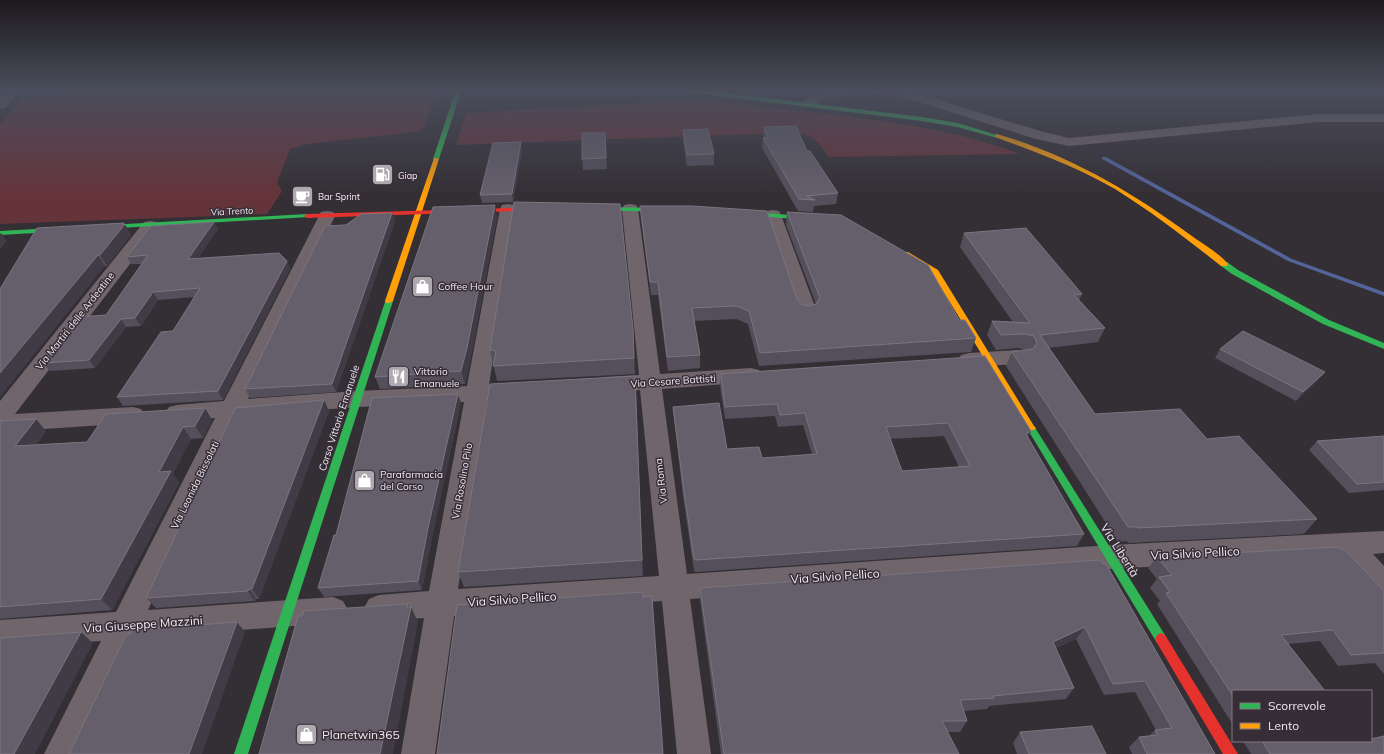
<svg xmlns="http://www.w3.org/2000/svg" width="1384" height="754" viewBox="0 0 1384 754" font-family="Mulish,sans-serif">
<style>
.green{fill:#65343b}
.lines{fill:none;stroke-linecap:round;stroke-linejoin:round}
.stream{fill:#53649a;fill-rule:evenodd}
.street{fill:#71656c;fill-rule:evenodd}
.fast{fill:#30b455;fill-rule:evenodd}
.slow{fill:#ff9f0a;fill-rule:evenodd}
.jam{fill:#e5322d;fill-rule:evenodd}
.wall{fill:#544f5b;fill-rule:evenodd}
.shaded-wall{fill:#403b45}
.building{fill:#655f6b;stroke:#7a7580;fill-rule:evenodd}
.labels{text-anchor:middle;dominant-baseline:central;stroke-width:3;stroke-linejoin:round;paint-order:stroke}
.far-poi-label{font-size:9px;fill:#f0eaf1;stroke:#362d37;text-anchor:start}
.far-street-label{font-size:9px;fill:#f0eaf1;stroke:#362d37}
.poi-label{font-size:10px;fill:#f0eaf1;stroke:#362d37;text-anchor:start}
.street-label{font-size:10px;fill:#f0eaf1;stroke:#362d37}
.near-street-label{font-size:12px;fill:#f0eaf1;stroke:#362d37}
.near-poi-label{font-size:12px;fill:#f0eaf1;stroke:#362d37;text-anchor:start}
</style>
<rect width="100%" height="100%" fill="#342f35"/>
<path class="green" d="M 141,89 L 438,89 L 422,131 L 307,144 L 290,149 L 277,183 L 282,191 L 267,214 L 0,224 L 0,124 L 23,98 Z
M 704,100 C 745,105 786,110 828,114 C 895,122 956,130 1020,154 L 829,157 C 812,135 814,134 785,133 L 456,145 L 466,113 Z"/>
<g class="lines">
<path class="stream" d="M 1102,157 L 1106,157 L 1292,259 L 1384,292 L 1384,296 L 1288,261 L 1102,159 Z"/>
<path class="street" d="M 7,89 L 20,89 L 5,108 L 0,109 L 0,97 Z
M 823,89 L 909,89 L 954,105 L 1044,132 L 1069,138 L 1318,114 L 1384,114 L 1384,122 L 1318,122 L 1069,146 L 1036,139 L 891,93 L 826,97 L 813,107 L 803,107 L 801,104 C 806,98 815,91 823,89 Z
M 508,204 L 514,205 L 516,209 L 489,385 L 518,383 L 526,385 L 529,391 L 526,397 L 518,399 L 487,400 L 458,589 L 659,576 L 640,390 L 606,393 L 598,390 L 595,385 L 598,380 L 606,377 L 639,375 L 622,209 L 624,205 L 630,204 L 636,205 L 638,209 L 660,374 L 751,368 L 759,370 L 762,375 L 759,380 L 751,382 L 662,389 L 687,574 L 1111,545 L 1384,531 L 1384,553 L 1373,554 L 1384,566 L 1384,598 L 1374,594 L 1339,556 L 1111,569 L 690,599 L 711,754 L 677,754 L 662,601 L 454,616 L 435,754 L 401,754 L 424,618 L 379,621 L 369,617 L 364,608 L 369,599 L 379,595 L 429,591 L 464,402 L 357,407 L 240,416 L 148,610 L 333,597 L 343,601 L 348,610 L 343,619 L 333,623 L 134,638 L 79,754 L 44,754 L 101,641 L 0,648 L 0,620 L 116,612 L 215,418 L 177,421 L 169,419 L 165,413 L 169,407 L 177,405 L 224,401 L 321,212 L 327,211 L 333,212 L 335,216 L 248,399 L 357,391 L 467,386 L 500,209 L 502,205 Z
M 773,210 L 779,211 L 781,215 L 817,312 L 814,316 L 807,318 L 800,316 L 797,312 L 765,215 L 767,211 Z
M 150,221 L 156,222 L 159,226 L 156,230 L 15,414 L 133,407 L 141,409 L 145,415 L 141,421 L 133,423 L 0,432 L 0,401 L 144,222 Z
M 1019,350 L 1027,352 L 1030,357 L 1027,362 L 1019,364 L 969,367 L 961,365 L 958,360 L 961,355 L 969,353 Z"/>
<path class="fast" d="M 456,89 L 462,89 L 439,159 L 434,160 L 433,159 Z
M 675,89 L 691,89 L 922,117 L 958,123 L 1000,136 L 997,138 L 957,127 L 922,121 L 678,91 Z
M 592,207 L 669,208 L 672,210 L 669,212 L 590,210 L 589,209 Z
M 740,211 L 817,217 L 820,219 L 817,221 L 738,214 L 737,213 Z
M 307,214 L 310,216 L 309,217 L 0,235 L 0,231 Z
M 1221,262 L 1227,262 L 1238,270 L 1329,320 L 1384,343 L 1384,349 L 1323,324 L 1232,274 L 1221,266 Z
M 386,299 L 389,299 L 393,301 L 248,754 L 234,754 Z
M 1031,424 L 1034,426 L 1165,635 L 1167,639 L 1165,643 L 1161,645 L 1157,643 L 1028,430 L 1026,428 L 1028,426 Z"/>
<path class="slow" d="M 997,134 C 1067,154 1131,191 1189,234 C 1201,243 1218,252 1228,264 L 1227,266 L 1221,266 C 1187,239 1152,212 1115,189 C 1077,167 1036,152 995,137 L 995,135 Z
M 434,158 L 439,159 L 393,301 L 389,303 L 386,303 L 385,301 Z
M 902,252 L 908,252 L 938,270 L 1034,426 L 1036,428 L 1034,430 L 1028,430 L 932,273 L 902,256 Z"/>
<path class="jam" d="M 543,207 L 546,209 L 545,210 L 307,218 L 304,216 L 307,214 Z
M 1161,633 L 1165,635 L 1238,754 L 1223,754 L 1157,643 L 1155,639 L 1157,635 Z"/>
</g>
<path class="wall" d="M 764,127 L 807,151 L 838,193 L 836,204 L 814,206 L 813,212 L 798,211 L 762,148 Z
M 683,130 L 714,154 L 714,165 L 687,166 L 683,141 Z
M 605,133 L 606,144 L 607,169 L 583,170 L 582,159 Z
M 522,150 L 513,202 L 482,203 L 480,195 Z
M 640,206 L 797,299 L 801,304 L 808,306 L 816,304 L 786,225 L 787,212 L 959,320 L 976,338 L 971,352 L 759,366 L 748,324 L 736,319 L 694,321 L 700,355 L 700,368 L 668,371 L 658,295 L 651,295 L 641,218 Z
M 392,213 L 395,221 L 336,392 L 250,398 L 245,389 L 346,225 Z
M 497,217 L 470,361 L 465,384 L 380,389 L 375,377 Z
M 124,223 L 131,235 L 107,266 L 0,289 Z
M 218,229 L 198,258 L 287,261 L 290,269 L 223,400 L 123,406 L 117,397 L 173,331 L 195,297 L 158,300 L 141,326 L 126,327 L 95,368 L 50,371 L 43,363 L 106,315 L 142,264 L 131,264 L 127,257 Z
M 964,233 L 1082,294 L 1079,300 L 1105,328 L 1098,342 L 1049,348 L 1095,414 L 1207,439 L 1317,519 L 1304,534 L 1128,543 L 1127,541 L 1118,542 L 1006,366 L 1012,352 L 1024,350 L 1019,348 L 996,350 L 987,335 L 992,321 L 1013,322 L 960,247 Z
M 634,344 L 635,374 L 497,381 L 490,350 Z
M 1220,349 L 1325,372 L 1317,381 L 1296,401 L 1215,358 Z
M 721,374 L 1031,431 L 1028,438 L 1084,534 L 1077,546 L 696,572 L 694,571 L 683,496 L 674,419 L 673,407 L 727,449 L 762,458 L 812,454 L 803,425 L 778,427 L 775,416 L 725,419 L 720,387 ZM 944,436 L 959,467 L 902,471 L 890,439 Z
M 636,392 L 643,576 L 464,587 L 458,572 Z
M 324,400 L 329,411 L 259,599 L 256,599 L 255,601 L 156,608 L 146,598 Z
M 461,403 L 432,537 L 422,590 L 324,597 L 318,588 L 336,535 Z
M 212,420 L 203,438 L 191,439 L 185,450 L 173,474 L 179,483 L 112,610 L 0,619 L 0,421 L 46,431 L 36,445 L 87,442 Z
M 1384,436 L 1384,490 L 1349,493 L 1309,450 L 1317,441 Z
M 1157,557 L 1384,591 L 1384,674 L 1375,663 L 1338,666 L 1320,641 L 1288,644 L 1233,691 L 1233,725 L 1157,604 L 1160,601 L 1150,588 L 1157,579 L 1148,568 Z
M 1100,560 L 1215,754 L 1132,754 L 1129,747 L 1139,737 L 1149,736 L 1155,730 L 1156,730 L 1135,692 L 1104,695 L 1076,639 L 1056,648 L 1074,688 L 1066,699 L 989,706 L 987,709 L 963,711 L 967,721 L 960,732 L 947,732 L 959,754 L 721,754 L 700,600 L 700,588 Z
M 1020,732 L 1106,754 L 1017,754 L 1013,743 Z
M 1243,741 L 1371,741 L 1384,754 L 1251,754 Z"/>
<path class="shaded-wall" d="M 605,133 L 606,144 L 607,169 L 606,158 Z
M 521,142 L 522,150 L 513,202 L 512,194 Z
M 495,205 L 497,217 L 470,361 L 465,384 L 461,371 Z
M 392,213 L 395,221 L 336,392 L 332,384 Z
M 214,222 L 218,229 L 192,267 L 188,259 Z
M 124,223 L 131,235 L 107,266 L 100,255 Z
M 1,233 L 7,241 L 0,249 L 0,234 Z
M 98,255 L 105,266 L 0,397 L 0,373 Z
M 287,261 L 290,269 L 223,400 L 218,391 Z
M 153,292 L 158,300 L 141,326 L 135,318 Z
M 121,319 L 126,327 L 95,368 L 89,360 Z
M 633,329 L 634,344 L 635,374 L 634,358 Z
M 1325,372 L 1317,381 L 1296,401 L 1303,392 Z
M 635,376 L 636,392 L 643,576 L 642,560 Z
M 458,394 L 461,403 L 432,537 L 422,590 L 418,581 L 428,528 Z
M 324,400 L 329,411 L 259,599 L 252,589 Z
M 205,408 L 212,420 L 203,438 L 195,426 Z
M 36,419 L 46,431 L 26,458 L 15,446 Z
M 183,427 L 191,439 L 173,474 L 179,483 L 112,610 L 101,599 L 159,472 Z
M 1031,431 L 1026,444 L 1026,434 Z
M 249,589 L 256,599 L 255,601 L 248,591 Z
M 408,604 L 410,609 L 411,607 L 418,622 L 393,754 L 380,754 Z
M 237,622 L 245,632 L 202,754 L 189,754 Z
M 1085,627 L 1076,639 L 1045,653 L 1053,642 Z
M 81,632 L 93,643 L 35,754 L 14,754 Z"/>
<path class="building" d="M 796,126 L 807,151 L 810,151 L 838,193 L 807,196 L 815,200 L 799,199 L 763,138 L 768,137 L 764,127 Z
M 708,129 L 714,154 L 687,155 L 683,130 Z
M 582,133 L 605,133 L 606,158 L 582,159 Z
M 521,142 L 512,194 L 480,195 L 493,143 Z
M 514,202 L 620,204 L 633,329 L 634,358 L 493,366 L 496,351 L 490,350 Z
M 495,205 L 467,348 L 461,371 L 375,377 L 433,207 Z
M 640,206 L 692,206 L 767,211 L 797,299 L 801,304 L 808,306 L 816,304 L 820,298 L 787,212 L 841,215 L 928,265 L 959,320 L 965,320 L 976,338 L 760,353 L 749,311 L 736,306 L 692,308 L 700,355 L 667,357 L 658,282 L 650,282 Z
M 392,213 L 332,384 L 245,389 L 325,226 L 346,225 L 361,214 Z
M 214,222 L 188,259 L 279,253 L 287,261 L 218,391 L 117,397 L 161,332 L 173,331 L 200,288 L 153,292 L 135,318 L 121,319 L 89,360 L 43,363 L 79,317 L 106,315 L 148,255 L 127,257 L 151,226 Z
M 124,223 L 123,225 L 125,224 L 100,255 L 98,255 L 0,373 L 0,289 L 37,228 Z
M 1026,228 L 1082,294 L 1074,295 L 1105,328 L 1040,335 L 1095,414 L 1180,409 L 1207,439 L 1239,436 L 1317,519 L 1138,528 L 1137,527 L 1128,527 L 1012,352 L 1033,349 L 1037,343 L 1034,336 L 1025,334 L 1001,335 L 992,321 L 1030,323 L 964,233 Z
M 1243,331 L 1325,372 L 1303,392 L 1220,349 Z
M 985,356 L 1031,431 L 1026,434 L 1084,534 L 696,560 L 694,559 L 683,484 L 673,407 L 719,403 L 727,449 L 759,447 L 762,458 L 817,454 L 805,413 L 780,415 L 777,404 L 725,407 L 721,374 ZM 948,423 L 970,466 L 902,471 L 886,427 Z
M 635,376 L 642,560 L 458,572 L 490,384 Z
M 458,394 L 428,528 L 418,581 L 318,588 L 334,535 L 336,535 L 372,398 Z
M 324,400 L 252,589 L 249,589 L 248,591 L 146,598 L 226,428 L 235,408 Z
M 205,408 L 195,426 L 183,427 L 177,438 L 159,472 L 171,471 L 101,599 L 0,607 L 0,421 L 36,419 L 15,446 L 87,442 L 106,414 Z
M 1384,436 L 1384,482 L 1357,484 L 1317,441 Z
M 1338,547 L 1340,549 L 1344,549 L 1384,591 L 1384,653 L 1351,655 L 1333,630 L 1281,635 L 1325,691 L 1233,691 L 1233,696 L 1166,593 L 1170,592 L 1159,577 L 1172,575 L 1157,557 Z
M 1100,560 L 1103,564 L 1106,564 L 1215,754 L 1147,754 L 1139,737 L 1158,735 L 1155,730 L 1172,728 L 1145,681 L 1113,684 L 1085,627 L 1053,642 L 1074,688 L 993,696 L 994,698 L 960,700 L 967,721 L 942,721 L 959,754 L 724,754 L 700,588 Z
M 643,592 L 643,597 L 652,596 L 663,754 L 437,754 L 457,605 Z
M 408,604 L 407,607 L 411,607 L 380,754 L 259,754 L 298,616 L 302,616 L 304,611 Z
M 237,622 L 189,754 L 69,754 L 126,635 L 130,634 L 132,630 Z
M 81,632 L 14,754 L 0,754 L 0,638 Z
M 1092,726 L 1106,754 L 1029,754 L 1020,732 Z
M 1384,736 L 1384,754 L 1270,754 L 1262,741 L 1371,741 L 1371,739 Z"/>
<linearGradient id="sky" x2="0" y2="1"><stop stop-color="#1d1a1d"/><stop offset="0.46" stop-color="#4a4d5c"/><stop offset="1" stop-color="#4a4d5c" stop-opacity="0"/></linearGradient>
<rect width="1384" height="195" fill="url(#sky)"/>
<defs>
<symbol id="fuel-square" viewBox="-11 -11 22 22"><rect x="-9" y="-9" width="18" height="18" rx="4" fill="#aea9af" stroke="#362d37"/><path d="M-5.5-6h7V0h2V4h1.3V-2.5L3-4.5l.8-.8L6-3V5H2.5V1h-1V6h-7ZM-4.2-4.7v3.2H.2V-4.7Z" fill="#fff"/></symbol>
<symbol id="cafe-square" viewBox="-11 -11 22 22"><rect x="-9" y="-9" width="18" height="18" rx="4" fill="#aea9af" stroke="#362d37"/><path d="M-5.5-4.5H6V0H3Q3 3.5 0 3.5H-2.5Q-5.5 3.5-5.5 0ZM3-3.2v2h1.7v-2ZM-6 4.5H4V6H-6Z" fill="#fff"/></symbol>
<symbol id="shop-square" viewBox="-11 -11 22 22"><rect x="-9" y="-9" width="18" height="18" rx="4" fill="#aea9af" stroke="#362d37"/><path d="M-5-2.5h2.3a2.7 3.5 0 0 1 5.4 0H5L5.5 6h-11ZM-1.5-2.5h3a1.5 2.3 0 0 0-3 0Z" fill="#fff"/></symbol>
<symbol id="restaurant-square" viewBox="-11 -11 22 22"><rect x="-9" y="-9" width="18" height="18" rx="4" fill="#aea9af" stroke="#362d37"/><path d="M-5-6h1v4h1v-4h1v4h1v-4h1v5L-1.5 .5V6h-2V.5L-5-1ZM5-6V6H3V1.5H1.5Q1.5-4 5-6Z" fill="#fff"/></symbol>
</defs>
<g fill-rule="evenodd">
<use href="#fuel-square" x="370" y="162" width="25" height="25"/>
<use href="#cafe-square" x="290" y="184" width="25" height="25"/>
<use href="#shop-square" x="410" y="274" width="25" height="25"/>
<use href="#restaurant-square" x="386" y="364" width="25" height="25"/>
<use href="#shop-square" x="352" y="468" width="25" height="25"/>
<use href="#shop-square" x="294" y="722" width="25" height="25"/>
</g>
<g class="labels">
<g class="far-poi-label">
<text x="398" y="175">Giap</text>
<text x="318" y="196">Bar Sprint</text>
</g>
<g class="far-street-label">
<text transform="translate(232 211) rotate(-3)">Via Trento</text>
</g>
<g class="poi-label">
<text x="438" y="286">Coffee Hour</text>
<text x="414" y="371">Vittorio<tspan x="414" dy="12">Emanuele</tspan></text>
<text x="380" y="474">Parafarmacia<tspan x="380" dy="12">del Corso</tspan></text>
</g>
<g class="street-label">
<text transform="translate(75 321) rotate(-52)">Via Martiri delle Ardeatine</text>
<text transform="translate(673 381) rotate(-4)">Via Cesare Battisti</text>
<text transform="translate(339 418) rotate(-72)">Corso Vittorio Emanuele</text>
<text transform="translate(462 481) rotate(-80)">Via Rosolino Pilo</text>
<text transform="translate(661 481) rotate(-97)">Via Roma</text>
<text transform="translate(195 485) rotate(-64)">Via Leonida Bissolati</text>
</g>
<g class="near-street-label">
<text transform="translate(1120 550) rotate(58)">Via Libertà</text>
<text transform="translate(1195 553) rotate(-3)">Via Silvio Pellico</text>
<text transform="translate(835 576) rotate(-4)">Via Silvio Pellico</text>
<text transform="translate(512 599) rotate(-4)">Via Silvio Pellico</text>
<text transform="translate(143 624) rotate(-4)">Via Giuseppe Mazzini</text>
</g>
<g class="near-poi-label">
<text x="322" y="734">Planetwin365</text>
</g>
</g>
<rect x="1232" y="690" width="140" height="52" fill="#362d37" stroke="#807981"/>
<rect x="1240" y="703" width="20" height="6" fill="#30b455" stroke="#807981"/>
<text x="1268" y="710" font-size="12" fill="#f0eaf1">Scorrevole</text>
<rect x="1240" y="723" width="20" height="6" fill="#ff9f0a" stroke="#807981"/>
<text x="1268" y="730" font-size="12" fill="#f0eaf1">Lento</text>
</svg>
